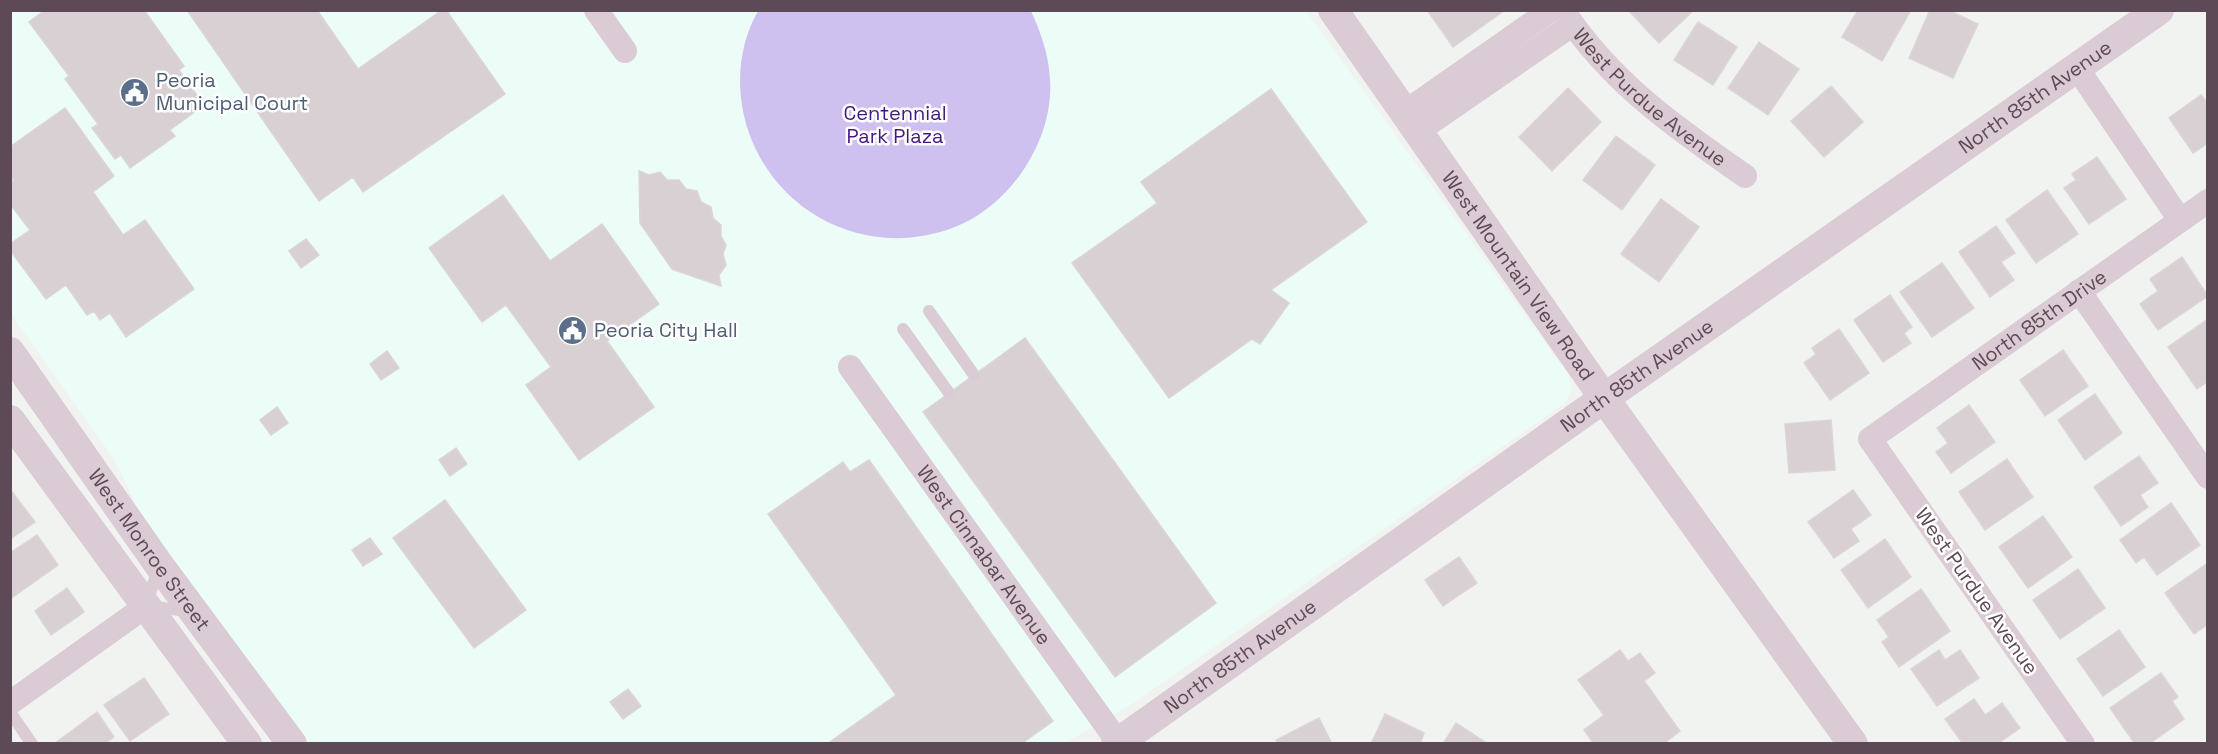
<svg xmlns="http://www.w3.org/2000/svg" width="2218" height="754" viewBox="0 0 2218 754" font-family="'Space Grotesk',sans-serif">
<style>
.commercial{fill:#ecfcf6}
.green{fill:#cfc1ef}
.building{fill:#d8d0d3;stroke:#dcd5d8;stroke-width:1.5}
.lines{fill:none;stroke-linecap:round;stroke-linejoin:round}
.service{stroke:#dacbd4;stroke-width:12}
.minor{stroke:#dacbd4;stroke-width:24}
.tertiary{stroke:#dacbd4;stroke-width:30}
.labels{text-anchor:middle;dominant-baseline:central;stroke-width:5;stroke-linejoin:round;paint-order:stroke}
.service-label{font-size:20px;fill:#4e5e75;stroke:#fff;text-anchor:start}
.street-label{font-size:20px;fill:#5e4956;stroke:#fff}
.park-label{font-size:20px;fill:#441881;stroke:#fff}
</style>
<rect width="100%" height="100%" fill="#f1f3f1"/>
<path class="commercial" d="M 10,11 L 1306,11 L 1568,375 L 1572,389 L 1565,403 L 1132,704 L 1065,743 L 308,743 L 146,526 L 116,462 L 11,314 Z"/>
<path class="green" d="M 758,11 L 1031,11 C 1041,33 1049,55 1050,80 C 1054,140 1010,206 955,227 C 870,260 779,217 749,133 C 735,93 737,48 758,11 Z"/>
<path class="building" d="M 45,10 L 144,10 L 184,66 L 179,70 L 204,105 L 170,130 L 175,136 L 130,168 L 121,155 L 115,159 L 92,128 L 98,124 L 65,79 L 69,76 L 29,22 Z
M 187,10 L 317,10 L 358,69 L 442,10 L 446,10 L 505,94 L 363,192 L 353,177 L 319,201 Z
M 1427,10 L 1505,10 L 1453,47 Z
M 1628,10 L 1694,10 L 1659,43 Z
M 1858,10 L 1911,10 L 1882,61 L 1842,37 Z
M 1930,10 L 1948,10 L 1978,24 L 1953,78 L 1909,58 Z
M 1698,22 L 1737,47 L 1713,85 L 1674,60 Z
M 1759,42 L 1799,69 L 1768,115 L 1728,88 Z
M 1831,86 L 1863,122 L 1824,157 L 1791,121 Z
M 1568,88 L 1601,122 L 1552,171 L 1519,137 Z
M 1271,89 L 1367,222 L 1271,290 L 1289,303 L 1260,344 L 1252,339 L 1169,398 L 1072,263 L 1157,203 L 1141,182 Z
M 2201,95 L 2208,104 L 2208,143 L 2193,153 L 2169,118 Z
M 65,108 L 114,176 L 93,192 L 123,235 L 145,220 L 194,289 L 126,337 L 110,313 L 100,320 L 94,311 L 87,315 L 66,285 L 46,299 L 10,250 L 10,244 L 30,230 L 10,204 L 10,183 L 14,180 L 10,175 L 10,147 Z
M 1616,136 L 1655,165 L 1622,210 L 1583,180 Z
M 2097,157 L 2126,199 L 2089,224 L 2064,188 L 2076,180 L 2072,174 Z
M 639,171 L 649,175 L 660,172 L 667,180 L 679,180 L 686,189 L 697,191 L 701,202 L 711,207 L 713,218 L 721,225 L 721,236 L 726,245 L 723,254 L 726,265 L 719,275 L 721,286 L 672,269 L 640,223 Z
M 2047,190 L 2078,234 L 2036,263 L 2006,220 Z
M 503,195 L 550,261 L 602,224 L 659,304 L 607,341 L 654,407 L 579,460 L 526,385 L 551,367 L 506,305 L 482,322 L 429,248 Z
M 1661,199 L 1699,227 L 1659,282 L 1621,254 Z
M 1996,226 L 2015,253 L 2001,262 L 2014,280 L 1990,297 L 1959,252 Z
M 306,239 L 319,255 L 301,268 L 289,251 Z
M 2182,257 L 2208,296 L 2158,330 L 2140,304 L 2158,291 L 2150,279 Z
M 1942,263 L 1974,308 L 1932,337 L 1900,292 Z
M 1890,295 L 1912,327 L 1904,333 L 1911,343 L 1883,362 L 1854,320 Z
M 2208,319 L 2208,381 L 2197,389 L 2168,347 Z
M 1839,329 L 1869,373 L 1830,400 L 1804,363 L 1816,354 L 1812,348 Z
M 1025,338 L 1216,603 L 1115,677 L 923,412 Z
M 2063,350 L 2088,386 L 2045,416 L 2020,380 Z
M 387,351 L 399,368 L 381,380 L 370,364 Z
M 2095,394 L 2122,433 L 2085,460 L 2058,420 Z
M 1969,405 L 1995,442 L 1951,473 L 1936,452 L 1948,443 L 1937,428 Z
M 277,407 L 288,423 L 271,435 L 260,420 Z
M 1831,420 L 1835,470 L 1789,473 L 1785,424 Z
M 456,448 L 467,464 L 450,476 L 439,460 Z
M 2139,456 L 2158,483 L 2140,495 L 2148,507 L 2121,526 L 2094,487 Z
M 2007,459 L 2033,497 L 1985,530 L 1959,492 Z
M 869,460 L 1053,721 L 1021,744 L 827,744 L 896,695 L 768,514 L 843,462 L 850,472 Z
M 10,489 L 35,522 L 10,539 Z
M 1853,490 L 1871,515 L 1851,529 L 1859,541 L 1834,558 L 1808,522 Z
M 445,500 L 526,610 L 474,648 L 393,538 Z
M 2171,503 L 2200,545 L 2157,575 L 2144,557 L 2136,563 L 2120,540 Z
M 2043,516 L 2072,557 L 2028,588 L 1999,547 Z
M 37,535 L 58,565 L 10,599 L 10,553 Z
M 370,538 L 382,554 L 363,566 L 352,550 Z
M 1885,539 L 1911,577 L 1868,608 L 1841,570 Z
M 1459,557 L 1477,583 L 1443,606 L 1425,580 Z
M 2208,563 L 2208,624 L 2194,634 L 2165,593 Z
M 2078,569 L 2105,608 L 2060,639 L 2033,600 Z
M 67,588 L 84,612 L 51,635 L 35,611 Z
M 1921,589 L 1950,631 L 1899,667 L 1882,642 L 1889,637 L 1877,620 Z
M 2119,630 L 2145,667 L 2103,696 L 2077,659 Z
M 1620,650 L 1628,661 L 1640,653 L 1655,673 L 1644,681 L 1680,731 L 1663,744 L 1594,744 L 1584,730 L 1604,715 L 1578,680 Z
M 1939,650 L 1945,660 L 1960,650 L 1979,678 L 1937,706 L 1911,669 Z
M 2161,673 L 2178,697 L 2172,701 L 2184,719 L 2149,744 L 2135,744 L 2110,708 Z
M 144,678 L 169,714 L 130,741 L 104,705 Z
M 628,689 L 641,706 L 623,719 L 610,702 Z
M 1974,699 L 1985,715 L 2002,703 L 2020,728 L 1997,744 L 1963,744 L 1945,719 Z
M 97,712 L 114,737 L 104,744 L 54,744 Z
M 1385,714 L 1424,733 L 1420,744 L 1371,744 Z
M 1319,718 L 1332,744 L 1278,744 L 1276,740 Z
M 1456,723 L 1488,744 L 1443,744 Z"/>
<g class="lines">
<path class="service" d="M 929,311 L 974,375
M 903,329 L 949,393
M 158,569 L 146,606 L 188,611
M 10,712 L 32,744"/>
<g class="minor">
<path d="M 596,10 L 625,51"/>
<path id="s1" d="M 1563,10 C 1610,82 1676,128 1745,176"/>
<path d="M 2077,68 L 2180,220"/>
<path d="M 1405,112 L 1551,10"/>
<path d="M 1418,131 L 1572,25"/>
<path d="M 2079,291 L 2208,477"/>
<path id="s2" d="M 850,367 L 1118,742"/>
<path d="M 10,703 L 146,606"/>
<path id="s3" d="M 2083,744 L 1870,439 L 2208,201"/>
</g>
<g class="tertiary">
<path id="s4" d="M 1333,10 L 1604,398 L 1853,744"/>
<path id="s5" d="M 10,352 L 159,565 L 292,744"/>
<path d="M 10,420 L 247,744"/>
<path id="s6" d="M 1116,744 L 1583,413 L 2159,10"/>
</g>
</g>
<defs>
<symbol id="civic-disc" viewBox="-11 -11 22 22"><circle r="9.5" fill="#5c6f8a" stroke="#fff"/><path d="M-.6-6.5H3V-4.5H.6V-3L4-1V1h2V6H-6V1h2V-1L-.6-3ZM-1.2 2.5V6h2.4V2.5Z" fill="#fff"/></symbol>
</defs>
<g fill-rule="evenodd">
<use href="#civic-disc" x="118" y="76" width="33" height="33"/>
<use href="#civic-disc" x="556" y="314" width="33" height="33"/>
</g>
<g class="labels">
<g class="service-label">
<text x="156" y="80">Peoria<tspan x="156" dy="23">Municipal Court</tspan></text>
<text x="594" y="330">Peoria City Hall</text>
</g>
<g class="street-label">
<text stroke="none"><textPath href="#s1" startOffset="124">West Purdue Avenue</textPath></text>
<text stroke="none"><textPath href="#s6" startOffset="1124">North 85th Avenue</textPath></text>
<text stroke="none"><textPath href="#s4" startOffset="324">West Mountain View Road</textPath></text>
<text stroke="none"><textPath href="#s3" startOffset="579">North 85th Drive</textPath></text>
<text stroke="none"><textPath href="#s6" startOffset="638">North 85th Avenue</textPath></text>
<text stroke="none"><textPath href="#s5" startOffset="242">West Monroe Street</textPath></text>
<text stroke="none"><textPath href="#s2" startOffset="231">West Cinnabar Avenue</textPath></text>
<text transform="translate(1977 591) rotate(55)">West Purdue Avenue</text>
<text stroke="none"><textPath href="#s6" startOffset="152">North 85th Avenue</textPath></text>
</g>
<g class="park-label">
<text x="895" y="113">Centennial<tspan x="895" dy="23">Park Plaza</tspan></text>
</g>
</g>
<rect width="2218" height="754" fill="none" stroke="#5e4956" stroke-width="24"/>
</svg>
